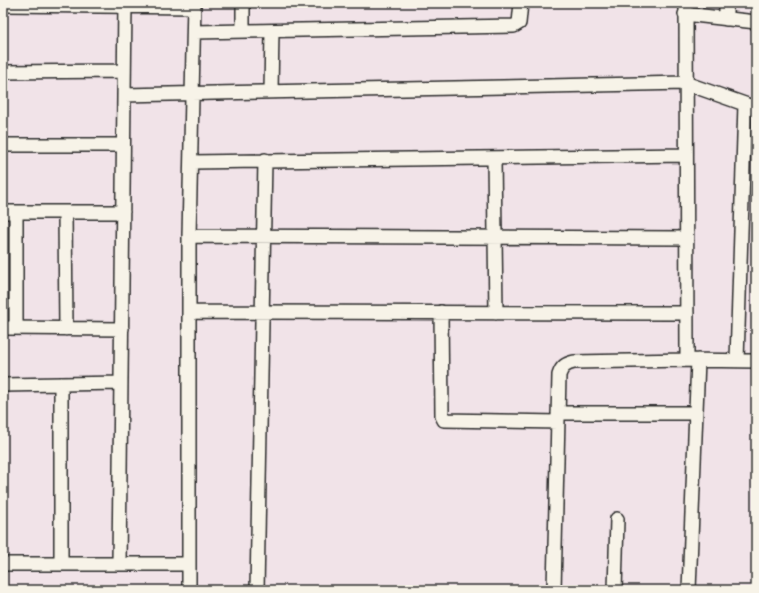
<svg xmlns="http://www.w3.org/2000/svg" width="759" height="593" viewBox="0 0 759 593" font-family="'Shantell Sans',sans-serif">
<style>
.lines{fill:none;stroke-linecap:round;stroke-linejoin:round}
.street-casing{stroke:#2b2b2b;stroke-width:16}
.street{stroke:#f7f3e8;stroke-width:13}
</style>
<rect width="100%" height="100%" fill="#f1e3e8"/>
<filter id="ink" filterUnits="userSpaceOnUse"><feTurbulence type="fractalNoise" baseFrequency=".025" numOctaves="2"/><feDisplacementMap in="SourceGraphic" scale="8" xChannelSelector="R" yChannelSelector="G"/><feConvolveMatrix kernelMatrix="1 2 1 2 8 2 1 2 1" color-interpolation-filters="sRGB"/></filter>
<g filter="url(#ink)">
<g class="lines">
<defs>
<path id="street" d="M 686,3 L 687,360
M 726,3 L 726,19
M 3,5 L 194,7
M 685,14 L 756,22
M 243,31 L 243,3
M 194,32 L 514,26 L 519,23 L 521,3
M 3,72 L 124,71
M 271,92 L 272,31
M 124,95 L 685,83 L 756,108
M 3,145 L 123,145
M 494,158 L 496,313
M 192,162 L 686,155
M 3,212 L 123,212
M 16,212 L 16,328
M 65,212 L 66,329
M 189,236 L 686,238
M 189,312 L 687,313
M 441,312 L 442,416 L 444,420 L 558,422
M 3,328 L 122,329
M 737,360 L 745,104
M 3,385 L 121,383
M 558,413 L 696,413
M 3,564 L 189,564
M 61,564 L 61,384
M 119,564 L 125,3
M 189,590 L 189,236 L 194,3
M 257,590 L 265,160
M 554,590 L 559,375 C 562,366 566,364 574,362 L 687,360 L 756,361
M 615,590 L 617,519
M 689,590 L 698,360"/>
</defs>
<use href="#street" class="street-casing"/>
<use href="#street" class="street"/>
</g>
</g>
<rect width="759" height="593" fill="none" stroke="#f7f3e8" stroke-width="16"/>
<rect x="8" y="8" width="743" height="577" fill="none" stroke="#2b2b2b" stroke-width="1.5" filter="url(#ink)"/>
</svg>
